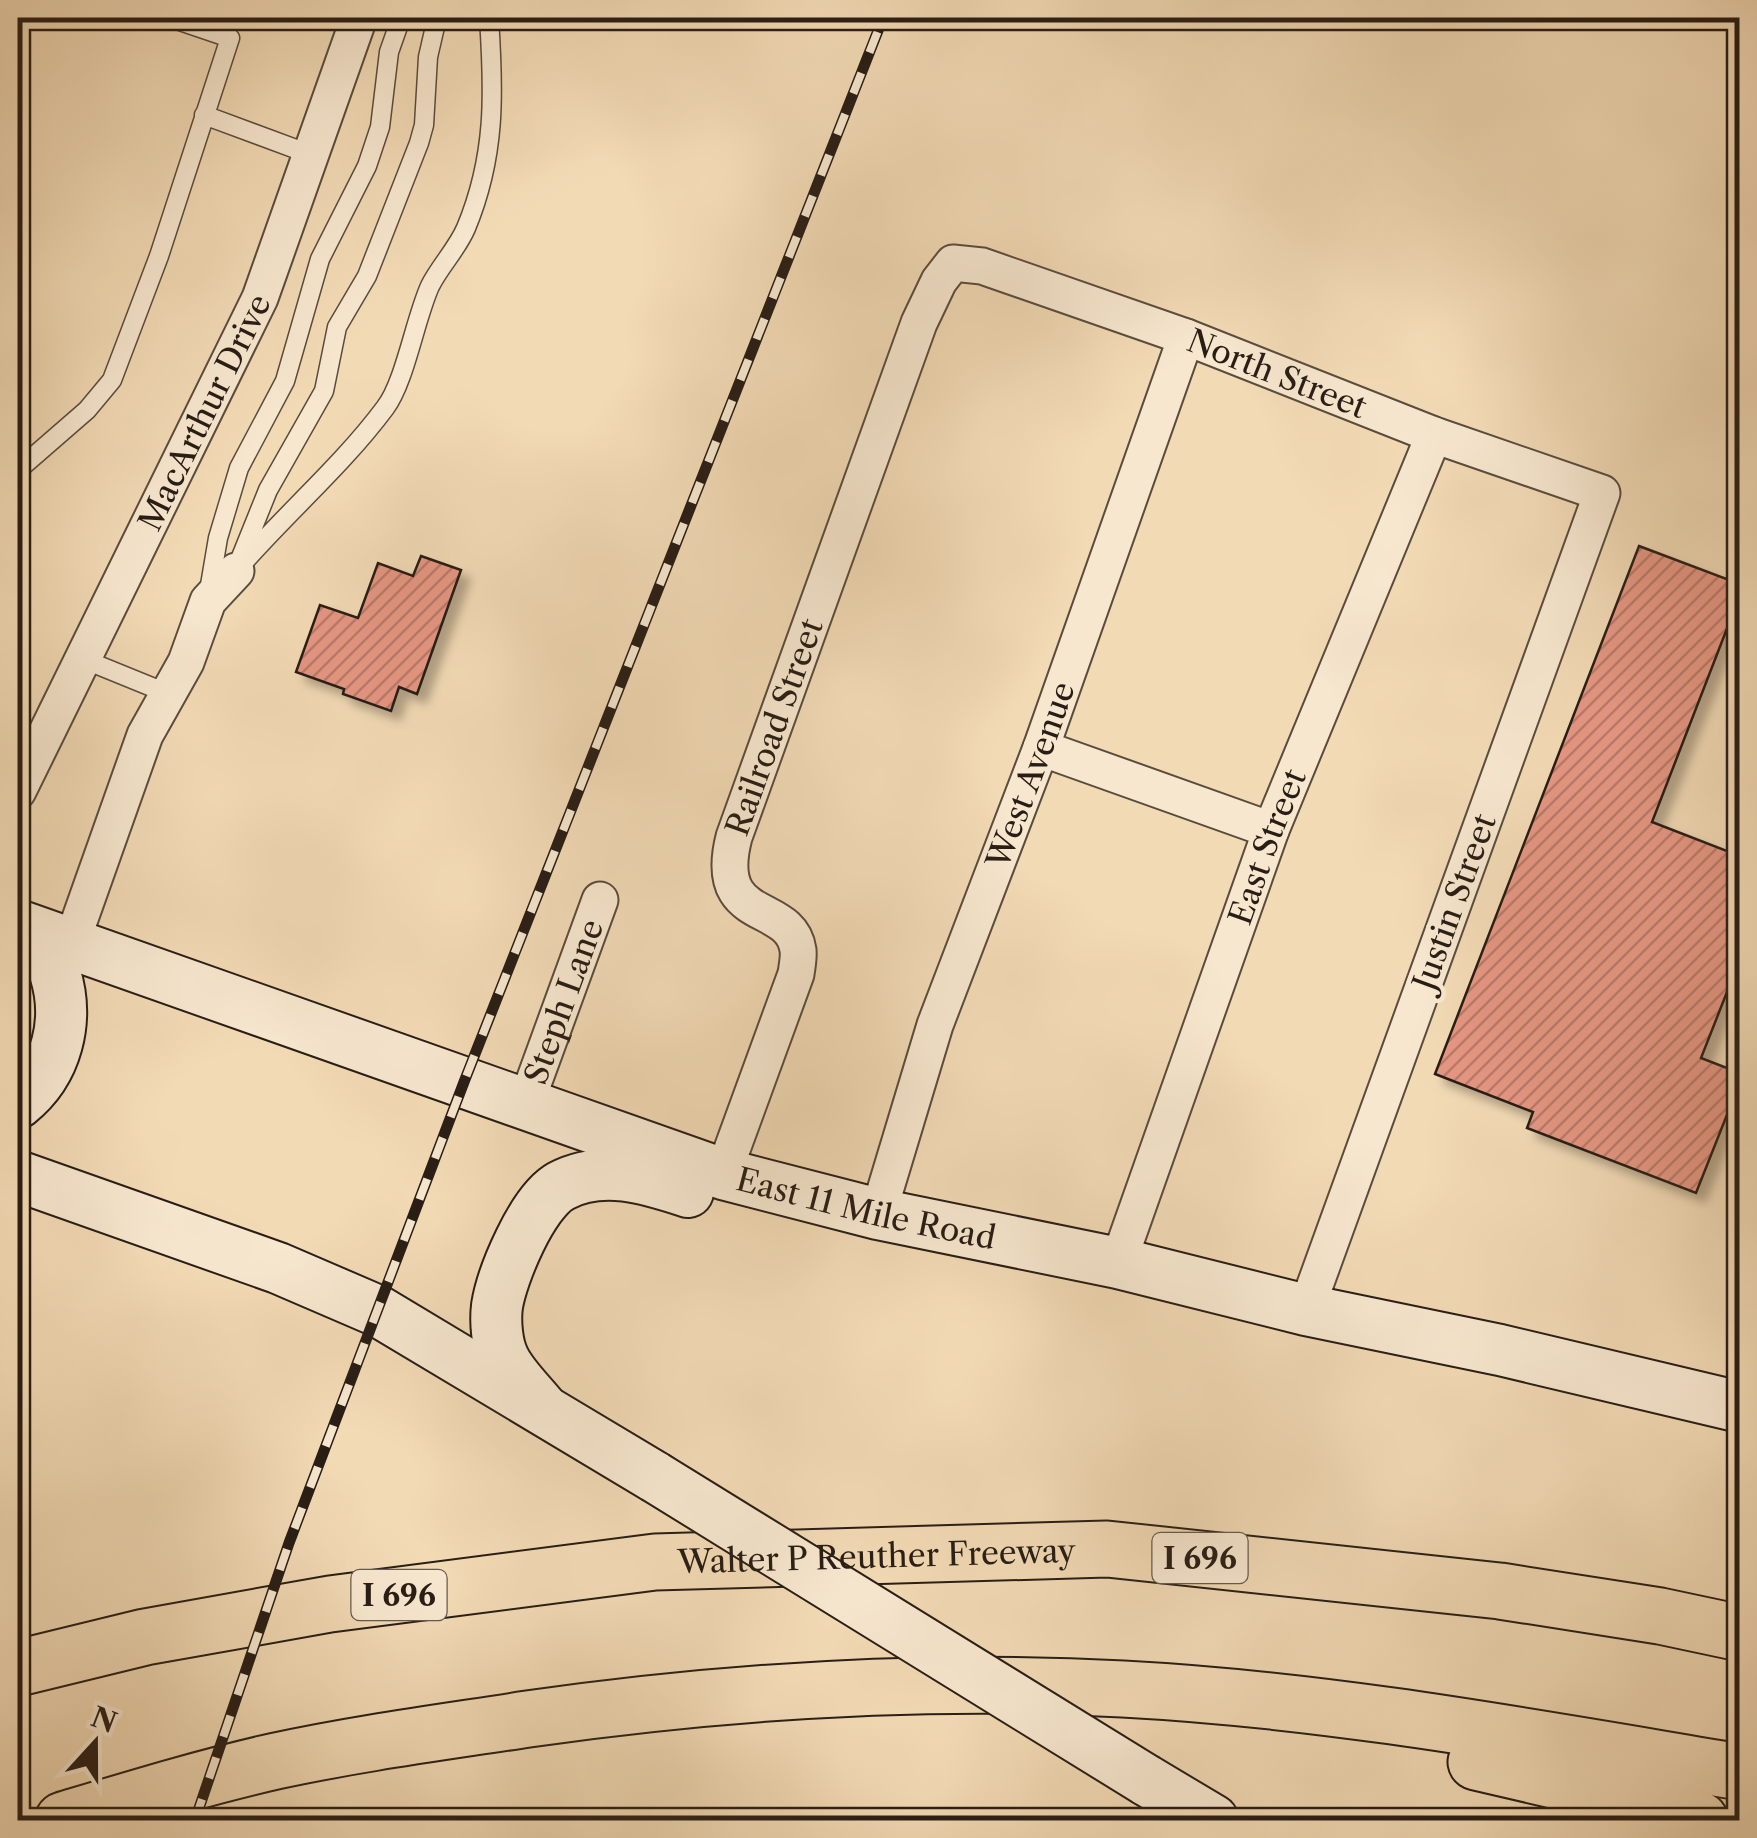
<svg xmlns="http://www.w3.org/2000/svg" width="1757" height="1838" viewBox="0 0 1757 1838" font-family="'Libre Caslon Text',serif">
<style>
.building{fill:url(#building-hatch);stroke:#281d15;stroke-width:2.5;filter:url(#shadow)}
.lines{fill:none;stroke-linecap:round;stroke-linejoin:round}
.service-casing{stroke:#5a4c3d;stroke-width:21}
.minor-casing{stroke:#5a4c3d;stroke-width:39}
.secondary-casing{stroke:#281d15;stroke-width:54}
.motorway-casing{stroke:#281d15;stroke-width:59}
.service{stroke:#f7e7cf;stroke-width:18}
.minor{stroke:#f7e7cf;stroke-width:35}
.secondary{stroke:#f7e7cf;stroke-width:50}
.motorway{stroke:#f2dab5;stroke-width:55}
.rail-casing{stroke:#281d15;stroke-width:11}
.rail{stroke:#f7e7cf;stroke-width:8;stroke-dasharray:22;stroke-linecap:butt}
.secondary-bridge-casing{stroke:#281d15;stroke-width:54;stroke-linecap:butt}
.secondary-bridge{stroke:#f7e7cf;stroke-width:50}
.labels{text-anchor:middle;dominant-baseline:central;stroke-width:9;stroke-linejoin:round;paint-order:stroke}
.shield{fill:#f7e7cf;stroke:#665a4d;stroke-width:2.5}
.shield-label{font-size:30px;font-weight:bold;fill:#281d15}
.street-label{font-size:32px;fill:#281d15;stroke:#f7e7cf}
</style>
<defs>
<pattern id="building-hatch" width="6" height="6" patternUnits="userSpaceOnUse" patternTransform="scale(2.5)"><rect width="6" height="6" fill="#e59682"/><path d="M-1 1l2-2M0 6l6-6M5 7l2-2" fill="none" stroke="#ba7a69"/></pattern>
<filter id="shadow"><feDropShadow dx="9" dy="9" stdDeviation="5" flood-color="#0004"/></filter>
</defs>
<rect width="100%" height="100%" fill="#f2dab5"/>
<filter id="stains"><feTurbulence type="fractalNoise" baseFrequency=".002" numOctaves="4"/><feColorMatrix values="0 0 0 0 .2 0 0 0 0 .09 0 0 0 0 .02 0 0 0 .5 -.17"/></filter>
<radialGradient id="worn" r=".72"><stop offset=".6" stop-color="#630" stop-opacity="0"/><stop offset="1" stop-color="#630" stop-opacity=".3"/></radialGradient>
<path class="building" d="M 1639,546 L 1740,584 L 1740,595 L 1652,822 L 1740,856 L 1740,959 L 1701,1058 L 1740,1073 L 1740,1082 L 1696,1193 L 1527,1128 L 1533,1112 L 1435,1074 Z
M 421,556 L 461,570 L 417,694 L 399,687 L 391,711 L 343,694 L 344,689 L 296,672 L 320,605 L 358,618 L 378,563 L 413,576 Z"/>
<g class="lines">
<defs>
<path id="service" d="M 204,115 L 312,155
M 18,470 L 87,410 L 112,380 L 159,256 L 230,38 L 171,18
M 241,557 L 268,490 L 324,391 L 337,327 L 367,276 L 419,143 L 424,125 L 428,57 L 437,18
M 236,571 C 284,515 341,467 385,408 C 405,382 415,319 430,286 C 440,266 457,249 466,228 C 496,156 494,93 489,18
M 209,591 L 218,538 L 239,468 L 285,381 L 320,259 L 367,166 L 380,127 L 389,52 L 401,18
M 83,659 L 169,694"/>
<g id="minor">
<path d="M 1041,748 L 1271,830"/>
<path id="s1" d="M 18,791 L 260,298 L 359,18"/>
<path d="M 71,944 L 145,735 L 186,662 L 208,601 L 236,571"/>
<path id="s2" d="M 526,1103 L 600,900"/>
<path id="s3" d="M 723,1174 L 796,974 C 797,967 799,957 798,950 C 791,899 711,927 734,837 L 919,323 L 939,281 L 953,263 L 982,266 L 1186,337 L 1434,435 L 1602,493 L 1306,1310"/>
<path id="s4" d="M 878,1214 L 935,1025 L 1041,748 L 1186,337"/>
<path id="s5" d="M 1118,1263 L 1271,830 L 1434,435"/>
</g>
<g id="secondary">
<path id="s6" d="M 18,925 L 723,1174 L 878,1214 L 1118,1263 L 1306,1310 L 1500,1350 L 1740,1407"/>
<path d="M 18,1103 C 57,1072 70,1021 55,973 C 50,959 40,944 33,931"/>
<path d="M 18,1176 L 278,1268 L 378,1311 L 655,1477"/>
<path d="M 542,1408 C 530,1393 512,1376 504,1359 C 497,1345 495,1322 497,1306 C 502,1275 532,1202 561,1186 C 603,1164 648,1179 688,1192"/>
<path d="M 1146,1780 L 1213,1820"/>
</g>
<g id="motorway">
<path id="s7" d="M 18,1668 L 145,1637 L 330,1604 L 655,1562 L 1107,1549 L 1500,1591 L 1660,1616 L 1740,1633"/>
<path d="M 1476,1762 L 1592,1789 L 1700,1820"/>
<path d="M 63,1820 C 133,1799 205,1777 276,1761 C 359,1743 444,1732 528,1719 C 726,1691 924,1678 1123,1689 C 1331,1700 1535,1738 1740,1772"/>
</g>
</defs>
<use href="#service" class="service-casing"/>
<use href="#minor" class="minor-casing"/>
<use href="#secondary" class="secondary-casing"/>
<use href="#motorway" class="motorway-casing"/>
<use href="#service" class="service"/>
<use href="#minor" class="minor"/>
<use href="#secondary" class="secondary"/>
<use href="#motorway" class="motorway"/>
<defs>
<path id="rail" d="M 195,1820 L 289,1543 L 464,1082 L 883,18"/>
</defs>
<use href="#rail" class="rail-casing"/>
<use href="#rail" class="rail"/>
<defs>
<path id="secondary-bridge" d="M 655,1477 L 1146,1780"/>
</defs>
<use href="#secondary-bridge" class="secondary-bridge-casing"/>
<use href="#secondary-bridge" class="secondary-bridge"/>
</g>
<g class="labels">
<g class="shield">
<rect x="1152.5" y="1533" width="95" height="50" rx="8"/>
<rect x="351.5" y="1570" width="95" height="50" rx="8"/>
</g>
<g class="shield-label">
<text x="1200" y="1558">I 696</text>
<text x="399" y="1595">I 696</text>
</g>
<g class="street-label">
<text stroke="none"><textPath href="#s3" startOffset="1340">North Street</textPath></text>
<text stroke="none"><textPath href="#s1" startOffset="422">MacArthur Drive</textPath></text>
<text stroke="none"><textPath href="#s3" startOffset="498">Railroad Street</textPath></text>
<text stroke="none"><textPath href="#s4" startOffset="465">West Avenue</textPath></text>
<text stroke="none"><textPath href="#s5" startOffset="442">East Street</textPath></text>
<text transform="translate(1454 902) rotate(-70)">Justin Street</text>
<text stroke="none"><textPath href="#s2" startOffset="108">Steph Lane</textPath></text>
<text stroke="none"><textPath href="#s6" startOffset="895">East 11 Mile Road</textPath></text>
<text stroke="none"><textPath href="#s7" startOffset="868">Walter P Reuther Freeway</textPath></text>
</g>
</g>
<rect width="1757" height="1838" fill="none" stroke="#f2dab5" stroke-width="60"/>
<rect x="20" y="20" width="1717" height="1798" fill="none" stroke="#281d15" stroke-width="5"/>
<rect x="30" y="30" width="1697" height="1778" fill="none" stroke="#281d15" stroke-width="2.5"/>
<g transform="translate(95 1743) rotate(21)" stroke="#f7e7cf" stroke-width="8" paint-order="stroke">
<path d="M0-8L18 38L0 25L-18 38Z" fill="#281d15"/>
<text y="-15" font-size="28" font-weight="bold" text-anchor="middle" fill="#281d15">N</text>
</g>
<rect width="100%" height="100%" filter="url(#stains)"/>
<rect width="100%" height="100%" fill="url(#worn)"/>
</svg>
